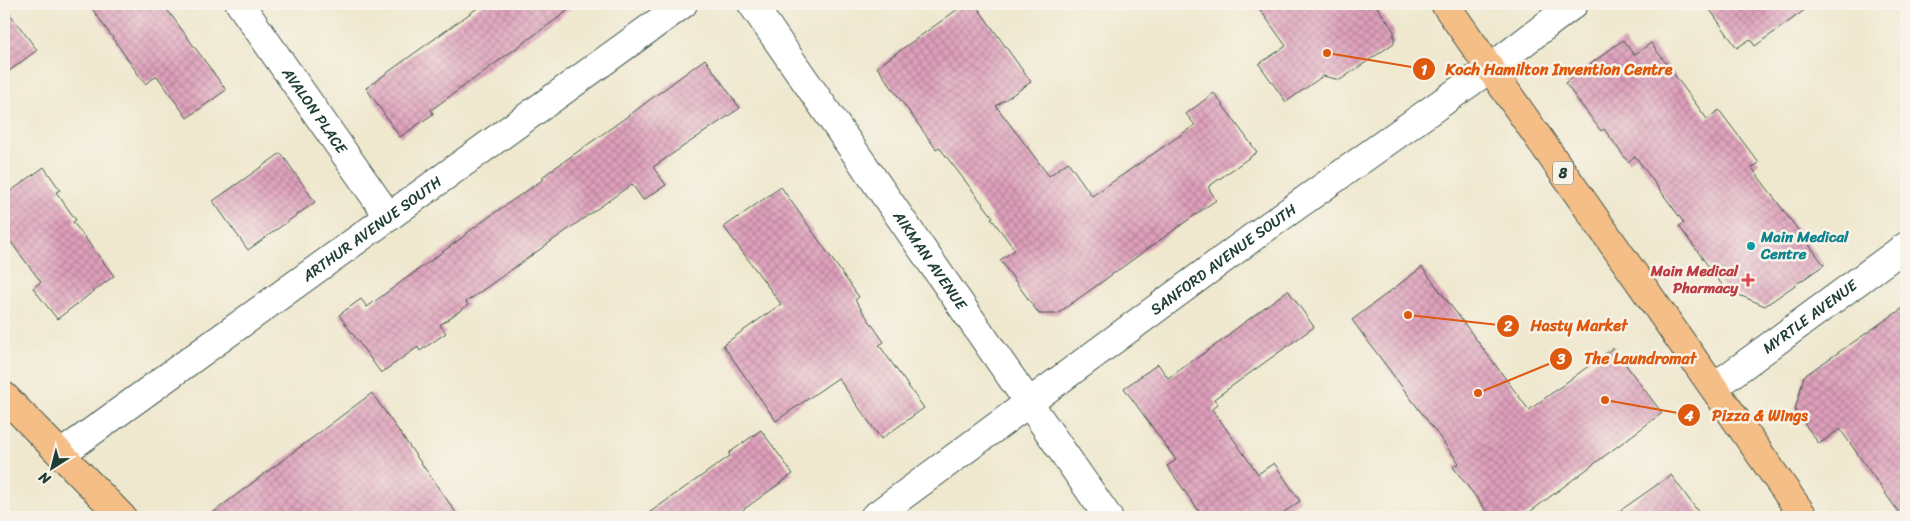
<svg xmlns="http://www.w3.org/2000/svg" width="1910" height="521" viewBox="0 0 1910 521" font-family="Sriracha,sans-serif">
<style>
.building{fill:url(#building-cross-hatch)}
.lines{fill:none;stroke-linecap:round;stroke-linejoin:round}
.minor-casing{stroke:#3e574b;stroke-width:30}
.tertiary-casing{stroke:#3e574b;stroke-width:30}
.primary-casing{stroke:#3e574b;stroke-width:30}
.minor{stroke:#fff;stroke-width:28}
.tertiary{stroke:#fff;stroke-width:28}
.primary{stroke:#f6be87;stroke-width:28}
.culture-dot{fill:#0f9aa8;stroke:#f7f3e8;stroke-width:2}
.health-dot{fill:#e0444e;stroke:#f7f3e8;stroke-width:2}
.labels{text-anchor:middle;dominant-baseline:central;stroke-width:5;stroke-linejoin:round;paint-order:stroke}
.shield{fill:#f7f3e8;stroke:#60746a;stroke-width:1}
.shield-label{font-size:14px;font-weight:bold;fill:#1f3d34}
.street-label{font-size:15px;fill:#1f3d34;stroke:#f7f3e8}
.culture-label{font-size:15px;font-weight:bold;fill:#0d838f;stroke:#f7f3e8;text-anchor:start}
.health-label{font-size:15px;font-weight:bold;fill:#be3a42;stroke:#f7f3e8;text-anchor:end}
.leader{fill:none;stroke:#de580e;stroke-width:2}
.callout-dot{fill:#de580e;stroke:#f7f3e8;stroke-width:2}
.mark-label{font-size:15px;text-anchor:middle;font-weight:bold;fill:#fff}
.callout-label{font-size:16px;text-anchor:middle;font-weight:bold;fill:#de580e;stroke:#f7f3e8;stroke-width:5;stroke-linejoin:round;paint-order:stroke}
</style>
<defs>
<pattern id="building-cross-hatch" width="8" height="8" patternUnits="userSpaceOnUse" patternTransform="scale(1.25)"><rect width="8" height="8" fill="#df9fbb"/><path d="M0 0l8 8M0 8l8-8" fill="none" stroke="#b48399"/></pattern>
</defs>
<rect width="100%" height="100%" fill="#f7f3e8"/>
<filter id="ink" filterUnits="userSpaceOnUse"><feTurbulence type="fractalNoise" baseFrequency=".02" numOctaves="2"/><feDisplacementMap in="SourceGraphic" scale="10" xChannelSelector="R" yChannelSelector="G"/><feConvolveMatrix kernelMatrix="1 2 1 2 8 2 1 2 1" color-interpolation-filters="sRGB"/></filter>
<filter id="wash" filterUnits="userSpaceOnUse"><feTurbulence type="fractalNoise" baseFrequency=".0096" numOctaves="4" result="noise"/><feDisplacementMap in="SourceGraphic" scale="20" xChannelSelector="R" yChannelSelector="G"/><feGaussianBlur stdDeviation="1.12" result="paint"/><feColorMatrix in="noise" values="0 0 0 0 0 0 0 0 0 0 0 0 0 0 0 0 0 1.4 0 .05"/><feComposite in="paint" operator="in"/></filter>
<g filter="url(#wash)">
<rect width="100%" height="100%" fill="#efe8cf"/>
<g id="blocks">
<path class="building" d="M 89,4 L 163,4 L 226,90 L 187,118 L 157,76 L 145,84 Z
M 483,4 L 577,4 L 431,110 L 433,114 L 400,137 L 366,88 Z
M 965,4 L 975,4 L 1031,82 L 996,106 L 1049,176 L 1068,162 L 1092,196 L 1195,125 L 1186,114 L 1214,93 L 1257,152 L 1208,187 L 1216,200 L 1057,314 L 1039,314 L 1000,260 L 1015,250 L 991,218 L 993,217 L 939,147 L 936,149 L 877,67 Z
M 1256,4 L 1375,4 L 1394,31 L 1394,43 L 1340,80 L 1323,76 L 1286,102 L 1259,64 L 1286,46 Z
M 1706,4 L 1813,4 L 1755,46 L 1750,39 L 1737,48 Z
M 4,6 L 37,50 L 4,75 Z
M 1623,40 L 1634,55 L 1651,43 L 1707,119 L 1719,110 L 1759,163 L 1752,168 L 1824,265 L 1765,306 L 1725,289 L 1679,226 L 1684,223 L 1635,156 L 1628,162 L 1604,129 L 1601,131 L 1565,83 Z
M 705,59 L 740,108 L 653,167 L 666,185 L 643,200 L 632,184 L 466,302 L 468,305 L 440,325 L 446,333 L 420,351 L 418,347 L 381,373 L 339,315 L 361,299 L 367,307 L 467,234 L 467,233 L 497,211 L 544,179 L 542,177 L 628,116 Z
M 281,153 L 315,202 L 248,250 L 213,201 Z
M 44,167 L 60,190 L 56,192 L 76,220 L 73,222 L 114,276 L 57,319 L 33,288 L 41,282 L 4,233 L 4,196 Z
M 781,187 L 859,297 L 855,300 L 884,342 L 879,345 L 924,408 L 881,439 L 838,378 L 776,421 L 723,345 L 781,304 L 724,227 Z
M 1422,267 L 1529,410 L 1613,348 L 1662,413 L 1523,517 L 1491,517 L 1453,467 L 1459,463 L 1352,320 Z
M 1288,290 L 1314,327 L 1214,399 L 1218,404 L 1212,409 L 1258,474 L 1274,463 L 1300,501 L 1277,517 L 1203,517 L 1167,466 L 1176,460 L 1124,388 L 1158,364 L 1168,378 L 1230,335 L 1229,334 Z
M 1906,306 L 1906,517 L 1902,517 L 1840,429 L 1819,444 L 1795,410 L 1804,376 Z
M 372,393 L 459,517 L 207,517 Z
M 761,430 L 793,474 L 733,517 L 643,517 L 730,456 L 729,453 Z
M 1671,475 L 1702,517 L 1611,517 Z"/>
</g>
</g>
<g filter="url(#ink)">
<use href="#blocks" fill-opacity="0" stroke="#3e574b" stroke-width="1"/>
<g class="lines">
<defs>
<g id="minor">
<path id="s1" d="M 240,4 L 389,217"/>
<path id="s2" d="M 752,4 L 1108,517"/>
<path d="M 1489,69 L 1574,4"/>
<path id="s3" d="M 1714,387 L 1906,246"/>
<path id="s4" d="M 61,454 L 683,4"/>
</g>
<g id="tertiary">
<path id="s5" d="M 874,517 L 1260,232 L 1489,69"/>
</g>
<path id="primary" d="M 1445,4 L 1804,517
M 4,396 L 122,517"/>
</defs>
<use href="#minor" class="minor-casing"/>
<use href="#tertiary" class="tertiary-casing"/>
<use href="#primary" class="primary-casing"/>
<use href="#minor" class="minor"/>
<use href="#tertiary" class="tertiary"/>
<use href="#primary" class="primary"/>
</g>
</g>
<circle class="culture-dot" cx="1751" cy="246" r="5"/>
<path class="health-dot" d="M1745.5 272.5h5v5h5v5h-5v5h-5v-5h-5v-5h5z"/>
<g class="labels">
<rect class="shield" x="1553" y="161.5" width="20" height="23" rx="4"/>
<g class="shield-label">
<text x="1563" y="173">8</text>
</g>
<g class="street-label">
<text stroke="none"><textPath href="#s1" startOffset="130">AVALON PLACE</textPath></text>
<text stroke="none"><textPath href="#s4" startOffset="384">ARTHUR AVENUE SOUTH</textPath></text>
<text stroke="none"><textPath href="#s5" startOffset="434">SANFORD AVENUE SOUTH</textPath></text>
<text stroke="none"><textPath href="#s2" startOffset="312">AIKMAN AVENUE</textPath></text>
<text stroke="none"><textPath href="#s3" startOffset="119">MYRTLE AVENUE</textPath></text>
</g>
<g class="culture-label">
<text x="1761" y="237">Main Medical<tspan x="1761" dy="17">Centre</tspan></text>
</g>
<g class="health-label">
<text x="1738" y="271">Main Medical<tspan x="1738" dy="17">Pharmacy</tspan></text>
</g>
</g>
<path class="leader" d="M1327 53L1424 69M1408 315L1508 326M1478 393L1561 359M1605 400L1689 415"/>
<g class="callout-dot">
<circle cx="1327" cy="53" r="5"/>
<circle cx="1408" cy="315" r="5"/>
<circle cx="1478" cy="393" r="5"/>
<circle cx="1605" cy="400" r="5"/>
<circle cx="1424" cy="69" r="12"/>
<circle cx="1508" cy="326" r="12"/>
<circle cx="1561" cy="359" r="12"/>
<circle cx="1689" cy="415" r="12"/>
</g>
<g class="mark-label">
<text x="1424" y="75">1</text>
<text x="1508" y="331">2</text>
<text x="1561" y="364">3</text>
<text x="1689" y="421">4</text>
</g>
<g class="callout-label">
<text x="1559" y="75">Koch Hamilton Invention Centre</text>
<text x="1579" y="331">Hasty Market</text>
<text x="1640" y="364">The Laundromat</text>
<text x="1760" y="421">Pizza &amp; Wings</text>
</g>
<rect width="1910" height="521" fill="none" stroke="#f7f3e8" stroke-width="20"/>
<g transform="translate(52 468) rotate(216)" stroke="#f7f3e8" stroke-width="4" paint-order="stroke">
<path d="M0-4L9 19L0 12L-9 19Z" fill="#1f3d34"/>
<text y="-8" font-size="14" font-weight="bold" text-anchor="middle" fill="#1f3d34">N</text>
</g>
</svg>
